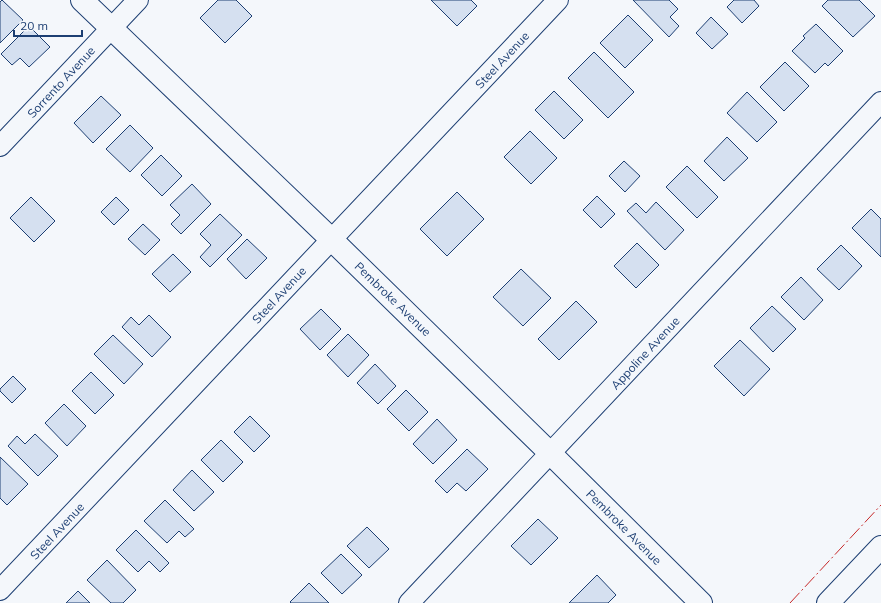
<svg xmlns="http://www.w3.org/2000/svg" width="881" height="603" viewBox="0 0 881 603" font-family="Mulish,sans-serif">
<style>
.building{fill:#d5e0f0;stroke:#1d3f73}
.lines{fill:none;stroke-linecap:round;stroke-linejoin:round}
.street-casing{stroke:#1d3f73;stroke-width:22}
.secondary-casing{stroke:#1d3f73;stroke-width:24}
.street{stroke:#f4f7fb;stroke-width:20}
.secondary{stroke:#f4f7fb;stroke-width:22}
.power{stroke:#c62828;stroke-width:1;stroke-dasharray:14 3 2 3;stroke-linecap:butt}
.labels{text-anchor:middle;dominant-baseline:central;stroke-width:3;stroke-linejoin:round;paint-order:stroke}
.street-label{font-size:12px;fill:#1d3f73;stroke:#f4f7fb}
</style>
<rect width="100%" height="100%" fill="#f4f7fb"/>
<path class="building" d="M 2,0 L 23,20 L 0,43 L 0,2 Z
M 218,0 L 236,0 L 252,16 L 225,43 L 200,18 Z
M 431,0 L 471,0 L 477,6 L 457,26 Z
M 633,0 L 669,0 L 678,9 L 670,17 L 679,26 L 669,37 Z
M 734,0 L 754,0 L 759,6 L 742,23 L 727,7 Z
M 828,0 L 859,0 L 875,16 L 853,37 L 822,6 Z
M 628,15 L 653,40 L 625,68 L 600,43 Z
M 711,17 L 728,34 L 712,49 L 696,33 Z
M 816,24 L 843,51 L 828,66 L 825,63 L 815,73 L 792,51 L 805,38 L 803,36 Z
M 29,26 L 50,47 L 29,67 L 20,58 L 12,65 L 1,54 Z
M 594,52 L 634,92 L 608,118 L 568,78 Z
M 785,62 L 809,86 L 784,111 L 760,87 Z
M 554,91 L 583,120 L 564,139 L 535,110 Z
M 747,92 L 777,122 L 757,142 L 727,113 Z
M 101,96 L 121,115 L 93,143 L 74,123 Z
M 130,125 L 153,148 L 130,172 L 106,149 Z
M 530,131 L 557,158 L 531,184 L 504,157 Z
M 727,137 L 748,158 L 724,181 L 704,161 Z
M 161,155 L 182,176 L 162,196 L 141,175 Z
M 624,161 L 640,176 L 625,192 L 609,176 Z
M 687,166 L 718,197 L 697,218 L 666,187 Z
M 192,184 L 211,204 L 181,234 L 171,224 L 180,215 L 170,205 Z
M 457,192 L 484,219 L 447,256 L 420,229 Z
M 597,196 L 615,214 L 601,228 L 583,210 Z
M 31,197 L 55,221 L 34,242 L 10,218 Z
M 116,197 L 129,210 L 114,225 L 101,212 Z
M 656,202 L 684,230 L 665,250 L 627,211 L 636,203 L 646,213 Z
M 871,209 L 881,219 L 881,257 L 852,228 Z
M 220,214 L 242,235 L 210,267 L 200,257 L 211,245 L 200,234 Z
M 143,224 L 160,240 L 145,255 L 128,239 Z
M 247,239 L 267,258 L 246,279 L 227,259 Z
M 637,243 L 659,265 L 636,288 L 614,266 Z
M 841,245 L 862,266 L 839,290 L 817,269 Z
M 173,254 L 191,272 L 170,292 L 152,274 Z
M 521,269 L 551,298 L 523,326 L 493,297 Z
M 801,277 L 823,300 L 804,320 L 781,297 Z
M 576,301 L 597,322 L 559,360 L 538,339 Z
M 772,306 L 796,329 L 773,352 L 750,328 Z
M 321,309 L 341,329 L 320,350 L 300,329 Z
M 149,315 L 171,337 L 152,357 L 122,327 L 131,317 L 139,325 Z
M 348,334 L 369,355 L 348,377 L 327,355 Z
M 113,335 L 143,364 L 124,384 L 94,354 Z
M 740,340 L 770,369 L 744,396 L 714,366 Z
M 375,364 L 396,386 L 378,404 L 357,383 Z
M 91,372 L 114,395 L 95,414 L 72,391 Z
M 13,376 L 26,389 L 12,403 L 0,391 L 0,389 Z
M 406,390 L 428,412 L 409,431 L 387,409 Z
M 64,404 L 86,426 L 67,446 L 45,423 Z
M 250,416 L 270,436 L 254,452 L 234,432 Z
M 437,419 L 457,440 L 433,464 L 413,444 Z
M 35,434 L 58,456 L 38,476 L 8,446 L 17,436 L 25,444 Z
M 221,440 L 243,462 L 223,482 L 201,460 Z
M 467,449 L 488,469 L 466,491 L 457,483 L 447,493 L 435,481 Z
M 0,457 L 28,484 L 7,505 L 0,498 Z
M 192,470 L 214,492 L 194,511 L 173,490 Z
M 165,500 L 194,529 L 185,537 L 179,531 L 167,543 L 144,521 Z
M 538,519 L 558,538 L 531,565 L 511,546 Z
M 367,527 L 389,549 L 369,568 L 347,546 Z
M 136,530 L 169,563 L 160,572 L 149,561 L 138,572 L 116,550 Z
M 341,554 L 362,575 L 342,594 L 321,573 Z
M 107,560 L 136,590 L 123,603 L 111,603 L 87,580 Z
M 597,575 L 616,595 L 608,603 L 569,603 Z
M 309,583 L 329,603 L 291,603 L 290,602 Z
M 78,591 L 90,603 L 66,603 Z"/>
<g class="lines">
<defs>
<path id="street" d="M 0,146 L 138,0
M 0,590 L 558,0
M 409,603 L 881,102"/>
<path id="secondary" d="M 82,0 L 332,240 L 550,453 L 701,603
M 828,603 L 881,547"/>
</defs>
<use href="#street" class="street-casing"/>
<use href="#secondary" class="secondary-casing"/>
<use href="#street" class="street"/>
<use href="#secondary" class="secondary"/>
<path class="power" d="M 790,603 L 881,505"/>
</g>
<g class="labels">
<g class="street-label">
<text transform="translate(502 60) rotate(-47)">Steel Avenue</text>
<text transform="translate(61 82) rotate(-47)">Sorrento Avenue</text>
<text transform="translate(279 295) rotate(-47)">Steel Avenue</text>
<text transform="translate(393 299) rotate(44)">Pembroke Avenue</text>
<text transform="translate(645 353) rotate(-47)">Appoline Avenue</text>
<text transform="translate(624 527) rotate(45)">Pembroke Avenue</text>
<text transform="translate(57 531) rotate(-47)">Steel Avenue</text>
</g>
</g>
<path d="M14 30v6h68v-6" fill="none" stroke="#1d3f73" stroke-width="2"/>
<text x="20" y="30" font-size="12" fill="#1d3f73" stroke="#f4f7fb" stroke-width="3" paint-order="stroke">20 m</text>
</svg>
